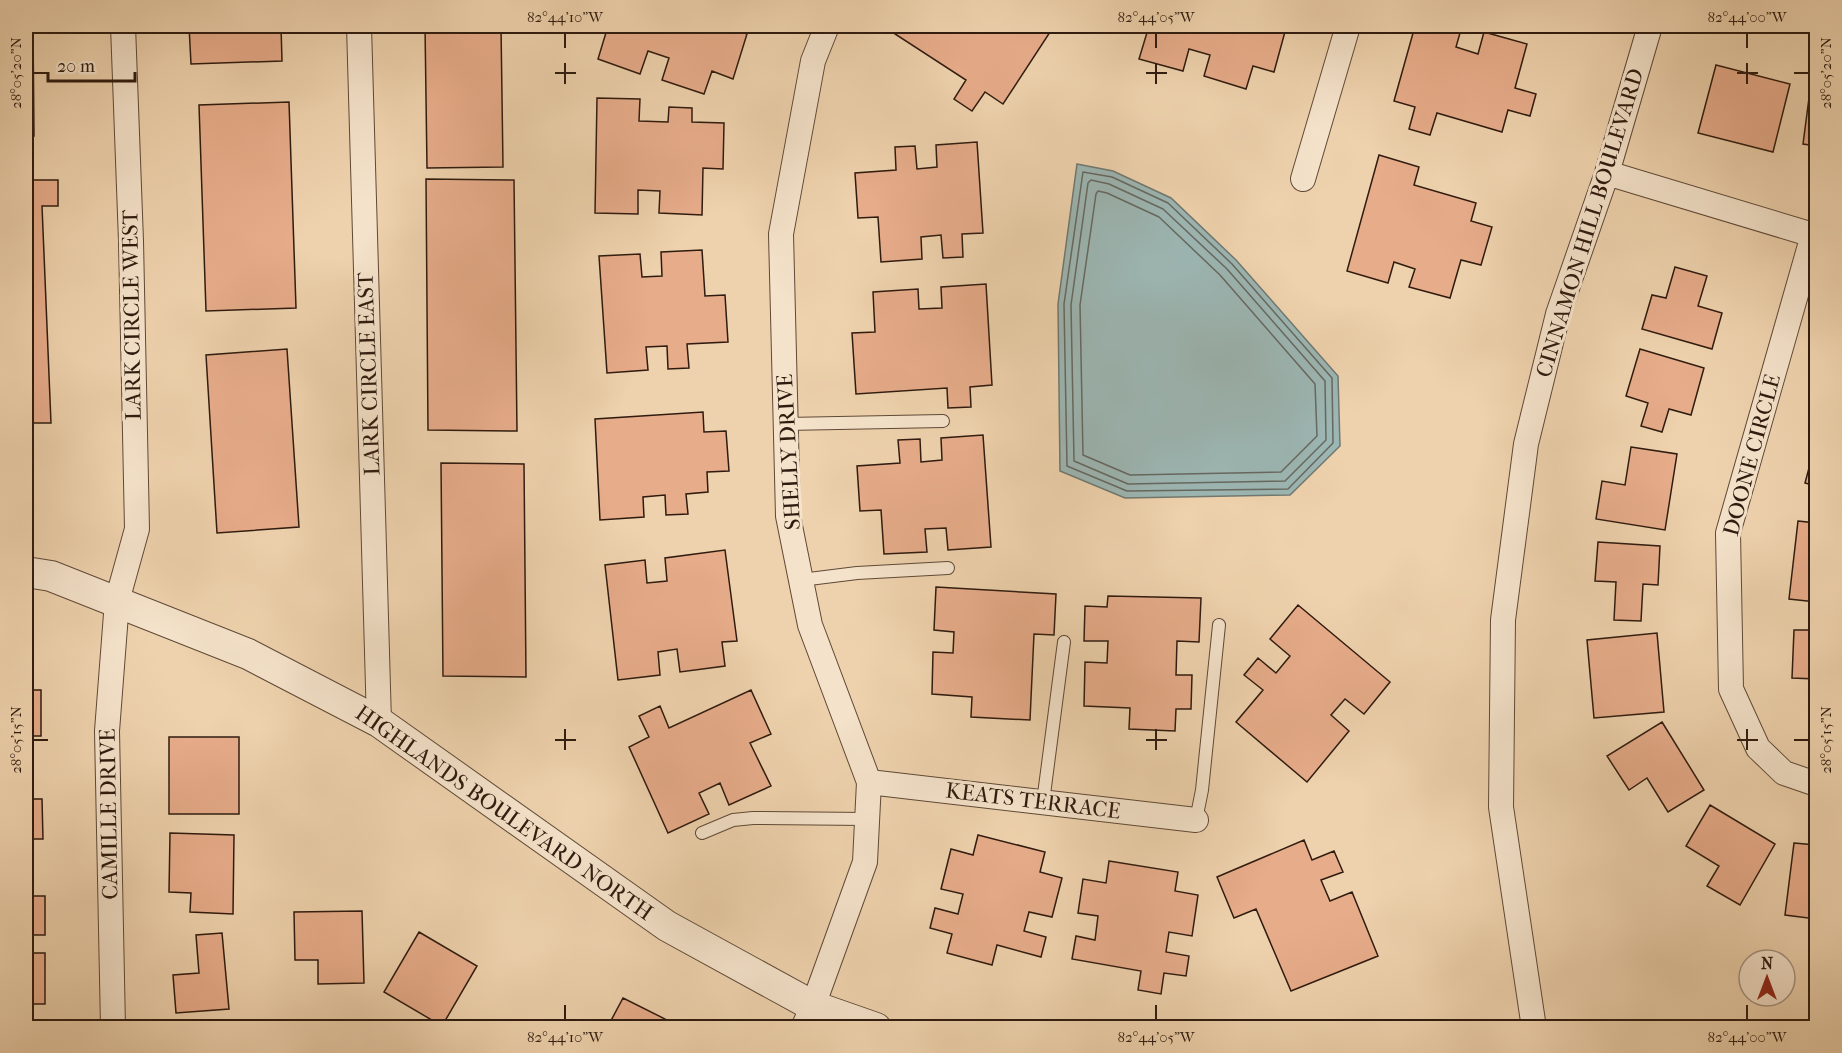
<svg xmlns="http://www.w3.org/2000/svg" width="1842" height="1053" viewBox="0 0 1842 1053" font-family="'IM FELL French Canon',serif">
<style>
.water{fill:#9cb6b3;stroke:#707871;stroke-width:1.5}
.lines{fill:none;stroke-linecap:round;stroke-linejoin:round}
.shore{stroke:#666861;stroke-width:1.5}
.building{fill:#e7ac8a;stroke:#2f1b0f;stroke-width:1.5}
.service-casing{stroke:#5f4936;stroke-width:14}
.minor-casing{stroke:#5f4936;stroke-width:26}
.tertiary-casing{stroke:#5f4936;stroke-width:32}
.service{stroke:#f4e2ca;stroke-width:12}
.minor{stroke:#f4e2ca;stroke-width:24}
.tertiary{stroke:#f4e2ca;stroke-width:30}
.ticks{fill:none;stroke:#2f1b0f;stroke-width:2}
.labels{text-anchor:middle;dominant-baseline:central;stroke-width:6;stroke-linejoin:round;paint-order:stroke}
.street-label{font-size:22px;fill:#2f1b0f;stroke:#f4e2ca}
.neatline{fill:none;stroke:#2f1b0f;stroke-width:2}
.ticks-label{font-size:15px;text-anchor:middle;fill:#2f1b0f}
</style>
<rect width="100%" height="100%" fill="#eed2ad"/>
<filter id="stains"><feTurbulence type="fractalNoise" baseFrequency=".00333" numOctaves="4"/><feColorMatrix values="0 0 0 0 .2 0 0 0 0 .09 0 0 0 0 .02 0 0 0 .5 -.17"/></filter>
<radialGradient id="worn" r=".72"><stop offset=".6" stop-color="#630" stop-opacity="0"/><stop offset="1" stop-color="#630" stop-opacity=".3"/></radialGradient>
<path class="water" d="M 1077,164 L 1113,171 L 1171,198 L 1236,260 L 1338,376 L 1340,446 L 1290,495 L 1125,498 L 1060,471 L 1058,304 Z"/>
<g class="lines">
<path class="shore" d="M 1083,172 L 1112,177 L 1168,203 L 1232,264 L 1332,378 L 1333,443 L 1288,489 L 1127,491 L 1067,466 L 1064,304 Z
M 1091,180 L 1109,184 L 1163,209 L 1227,269 L 1325,381 L 1326,440 L 1285,481 L 1128,484 L 1074,461 L 1071,305 L 1088,183 Z
M 1098,191 L 1107,193 L 1159,217 L 1220,275 L 1315,384 L 1317,436 L 1281,472 L 1130,475 L 1083,455 L 1080,305 L 1096,194 Z"/>
</g>
<path class="building" d="M 26,26 L 33,26 L 34,136 L 26,136 Z
M 189,26 L 281,26 L 282,61 L 191,64 Z
M 425,26 L 501,26 L 503,167 L 427,168 Z
M 608,26 L 726,26 L 747,34 L 733,79 L 712,71 L 704,94 L 662,80 L 669,58 L 648,51 L 640,74 L 598,59 Z
M 896,26 L 1054,26 L 1003,104 L 985,92 L 972,111 L 954,99 L 966,80 L 892,32 Z
M 1149,26 L 1278,26 L 1286,28 L 1274,72 L 1253,66 L 1246,89 L 1204,76 L 1210,55 L 1189,49 L 1183,71 L 1139,59 Z
M 1415,26 L 1462,26 L 1456,47 L 1478,54 L 1484,32 L 1527,44 L 1515,88 L 1536,94 L 1530,116 L 1508,110 L 1502,132 L 1437,113 L 1430,135 L 1409,129 L 1415,107 L 1394,101 Z
M 1716,65 L 1790,84 L 1773,152 L 1698,133 Z
M 597,98 L 640,99 L 639,121 L 668,122 L 669,107 L 692,108 L 692,122 L 724,123 L 723,169 L 703,168 L 702,215 L 659,213 L 660,191 L 638,190 L 638,214 L 595,213 Z
M 1809,98 L 1816,99 L 1816,146 L 1803,144 Z
M 289,102 L 296,308 L 206,311 L 199,105 Z
M 977,142 L 983,233 L 962,234 L 963,257 L 943,258 L 941,235 L 921,237 L 922,259 L 881,262 L 878,217 L 858,218 L 855,173 L 896,170 L 895,147 L 915,146 L 917,169 L 937,167 L 936,145 Z
M 1379,155 L 1419,167 L 1414,185 L 1476,203 L 1471,221 L 1492,227 L 1481,265 L 1461,260 L 1450,298 L 1409,287 L 1415,269 L 1394,262 L 1388,283 L 1347,271 Z
M 426,179 L 514,180 L 517,431 L 428,430 Z
M 26,180 L 58,180 L 58,206 L 42,206 L 51,423 L 26,423 Z
M 702,250 L 705,296 L 725,295 L 728,342 L 687,344 L 689,368 L 668,369 L 667,346 L 646,347 L 648,370 L 607,373 L 599,256 L 640,254 L 642,277 L 662,276 L 661,252 Z
M 1675,267 L 1707,276 L 1698,306 L 1722,313 L 1712,349 L 1642,329 L 1652,295 L 1666,298 Z
M 986,284 L 992,385 L 970,387 L 971,407 L 948,408 L 947,388 L 856,394 L 852,333 L 875,332 L 873,292 L 918,289 L 919,309 L 942,308 L 941,287 Z
M 287,349 L 299,527 L 217,533 L 206,355 Z
M 1640,349 L 1704,368 L 1691,415 L 1669,409 L 1662,432 L 1641,426 L 1648,403 L 1626,396 Z
M 703,412 L 704,432 L 726,431 L 729,471 L 707,472 L 708,492 L 686,494 L 688,514 L 666,515 L 665,495 L 643,497 L 644,517 L 600,520 L 595,419 Z
M 983,435 L 991,547 L 948,550 L 946,528 L 925,529 L 927,552 L 884,554 L 881,510 L 860,511 L 857,466 L 900,463 L 898,440 L 920,439 L 921,462 L 942,460 L 941,438 Z
M 1816,442 L 1816,486 L 1805,483 Z
M 1631,447 L 1677,454 L 1665,530 L 1596,519 L 1602,481 L 1625,485 Z
M 441,463 L 524,464 L 526,677 L 443,676 Z
M 1798,521 L 1816,523 L 1816,602 L 1789,599 Z
M 1598,542 L 1660,546 L 1658,585 L 1643,584 L 1641,621 L 1614,620 L 1616,582 L 1595,581 Z
M 725,550 L 737,641 L 722,642 L 725,666 L 680,672 L 677,649 L 658,652 L 660,675 L 618,680 L 605,565 L 645,560 L 647,583 L 667,581 L 665,558 Z
M 936,587 L 1056,594 L 1054,635 L 1034,634 L 1030,720 L 971,717 L 972,697 L 932,694 L 933,652 L 953,653 L 954,632 L 934,630 Z
M 1108,596 L 1201,598 L 1199,642 L 1177,641 L 1176,675 L 1192,675 L 1191,709 L 1176,709 L 1175,731 L 1129,729 L 1130,708 L 1084,706 L 1085,662 L 1107,663 L 1108,641 L 1084,641 L 1085,606 L 1107,607 Z
M 1298,605 L 1390,682 L 1364,714 L 1345,699 L 1331,715 L 1349,731 L 1307,782 L 1236,722 L 1263,690 L 1244,675 L 1258,658 L 1276,673 L 1290,656 L 1270,639 Z
M 1794,630 L 1816,630 L 1816,703 L 1816,679 L 1792,678 Z
M 1657,633 L 1664,712 L 1594,718 L 1587,640 Z
M 26,690 L 41,690 L 41,736 L 26,736 Z
M 751,690 L 771,734 L 750,743 L 771,786 L 729,805 L 720,783 L 699,793 L 709,814 L 668,833 L 629,747 L 649,737 L 639,716 L 660,706 L 669,728 Z
M 1662,722 L 1704,790 L 1668,812 L 1647,778 L 1629,790 L 1607,756 Z
M 169,737 L 239,737 L 239,814 L 169,814 Z
M 26,799 L 42,799 L 43,839 L 26,839 Z
M 1710,805 L 1775,844 L 1740,905 L 1707,886 L 1719,866 L 1686,846 Z
M 170,833 L 234,835 L 233,914 L 190,912 L 191,893 L 169,892 Z
M 978,835 L 1045,852 L 1040,872 L 1062,878 L 1052,917 L 1029,912 L 1024,931 L 1046,937 L 1041,957 L 997,945 L 992,965 L 947,953 L 952,934 L 930,928 L 935,908 L 958,914 L 963,894 L 941,889 L 951,849 L 973,855 Z
M 1304,840 L 1312,860 L 1334,851 L 1343,872 L 1321,880 L 1330,901 L 1352,892 L 1378,956 L 1291,991 L 1256,909 L 1234,918 L 1217,877 Z
M 1794,843 L 1816,845 L 1816,919 L 1785,915 Z
M 1109,861 L 1178,872 L 1175,891 L 1198,895 L 1192,936 L 1169,932 L 1166,952 L 1189,956 L 1186,976 L 1164,973 L 1161,994 L 1138,990 L 1141,971 L 1072,959 L 1076,936 L 1095,940 L 1098,916 L 1078,913 L 1083,879 L 1106,883 Z
M 26,896 L 45,896 L 45,935 L 26,935 Z
M 362,911 L 364,983 L 318,984 L 318,960 L 295,960 L 294,912 Z
M 419,932 L 477,966 L 442,1026 L 384,992 Z
M 222,933 L 229,1009 L 176,1013 L 173,975 L 199,973 L 196,935 Z
M 26,953 L 45,953 L 45,1004 L 26,1004 Z
M 623,998 L 667,1020 L 663,1028 L 607,1028 Z"/>
<g class="lines">
<defs>
<path id="service" d="M 786,424 L 943,421
M 801,580 L 857,573 L 948,568
M 1043,802 L 1064,642
M 1196,820 L 1202,790 L 1219,625
M 702,833 L 733,820 L 753,818 L 867,819"/>
<path id="minor" d="M 359,26 L 379,722
M 1607,173 L 1813,235
M 1303,179 L 1348,26
M 1816,235 L 1813,235 L 1728,533 L 1731,689 L 1758,748 L 1784,773 L 1816,784
M 869,782 L 1196,820
M 113,1028 L 107,731 L 117,601 L 137,529 L 131,241 L 123,26
M 803,1028 L 813,1006 L 865,862 L 869,782 L 810,625 L 788,516 L 781,234 L 813,61 L 827,26
M 1534,1028 L 1501,807 L 1503,620 L 1526,444 L 1558,314 L 1607,173 L 1650,26"/>
<path id="tertiary" d="M 26,572 L 51,576 L 248,654 L 379,722 L 667,926 L 813,1006 L 876,1028"/>
</defs>
<use href="#service" class="service-casing"/>
<use href="#minor" class="minor-casing"/>
<use href="#tertiary" class="tertiary-casing"/>
<use href="#service" class="service"/>
<use href="#minor" class="minor"/>
<use href="#tertiary" class="tertiary"/>
</g>
<path class="ticks" d="M 565,33 L 565,48M 1156,33 L 1156,48M 1747,33 L 1747,48M 565,63 L 565,84M 1156,63 L 1156,84M 1747,63 L 1747,84M 33,73 L 48,73M 555,73 L 576,73M 1146,73 L 1167,73M 1737,73 L 1758,73M 1794,73 L 1809,73M 565,729 L 565,750M 1156,729 L 1156,750M 1747,729 L 1747,750M 33,740 L 48,740M 555,740 L 576,740M 1146,740 L 1167,740M 1737,740 L 1758,740M 1794,740 L 1809,740M 565,1005 L 565,1020M 1156,1005 L 1156,1020M 1747,1005 L 1747,1020"/>
<g class="labels">
<g class="street-label">
<text transform="translate(1590 223) rotate(-73)">CINNAMON HILL BOULEVARD</text>
<text transform="translate(132 315) rotate(-91)">LARK CIRCLE WEST</text>
<text transform="translate(369 374) rotate(-92)">LARK CIRCLE EAST</text>
<text transform="translate(789 452) rotate(-93)">SHELLY DRIVE</text>
<text transform="translate(1752 455) rotate(-75)">DOONE CIRCLE</text>
<text transform="translate(1033 801) rotate(7)">KEATS TERRACE</text>
<text transform="translate(504 813) rotate(35)">HIGHLANDS BOULEVARD NORTH</text>
<text transform="translate(109 814) rotate(-91)">CAMILLE DRIVE</text>
</g>
</g>
<rect width="1842" height="1053" fill="none" stroke="#eed2ad" stroke-width="66"/>
<g transform="translate(1767 978)"><circle r="28" fill="#f4e2ca" stroke="#a5927f" stroke-width="1.5"/>
<path d="M0-4.5L10 22L0 15L-10 22Z" fill="#8f2418"/>
<text y="-9" font-size="16" font-weight="bold" text-anchor="middle" fill="#2f1b0f">N</text>
</g>
<path d="M48 72v9h87v-9" fill="none" stroke="#2f1b0f" stroke-width="3"/>
<text x="57" y="72" font-size="18" fill="#2f1b0f" stroke="#f4e2ca" stroke-width="4.5" paint-order="stroke">20 m</text>
<rect x="33" y="33" width="1776" height="987" class="neatline"/>
<g class="ticks-label">
<text x="565" y="22">82°44'10"W</text>
<text x="1156" y="22">82°44'05"W</text>
<text x="1747" y="22">82°44'00"W</text>
<text transform="translate(16 73) rotate(-90)" y="5">28°05'20"N</text>
<text transform="translate(1826 73) rotate(-90)" y="5">28°05'20"N</text>
<text transform="translate(16 740) rotate(-90)" y="5">28°05'15"N</text>
<text transform="translate(1826 740) rotate(-90)" y="5">28°05'15"N</text>
<text x="565" y="1042">82°44'10"W</text>
<text x="1156" y="1042">82°44'05"W</text>
<text x="1747" y="1042">82°44'00"W</text>
</g>
<rect width="100%" height="100%" filter="url(#stains)"/>
<rect width="100%" height="100%" fill="url(#worn)"/>
</svg>
